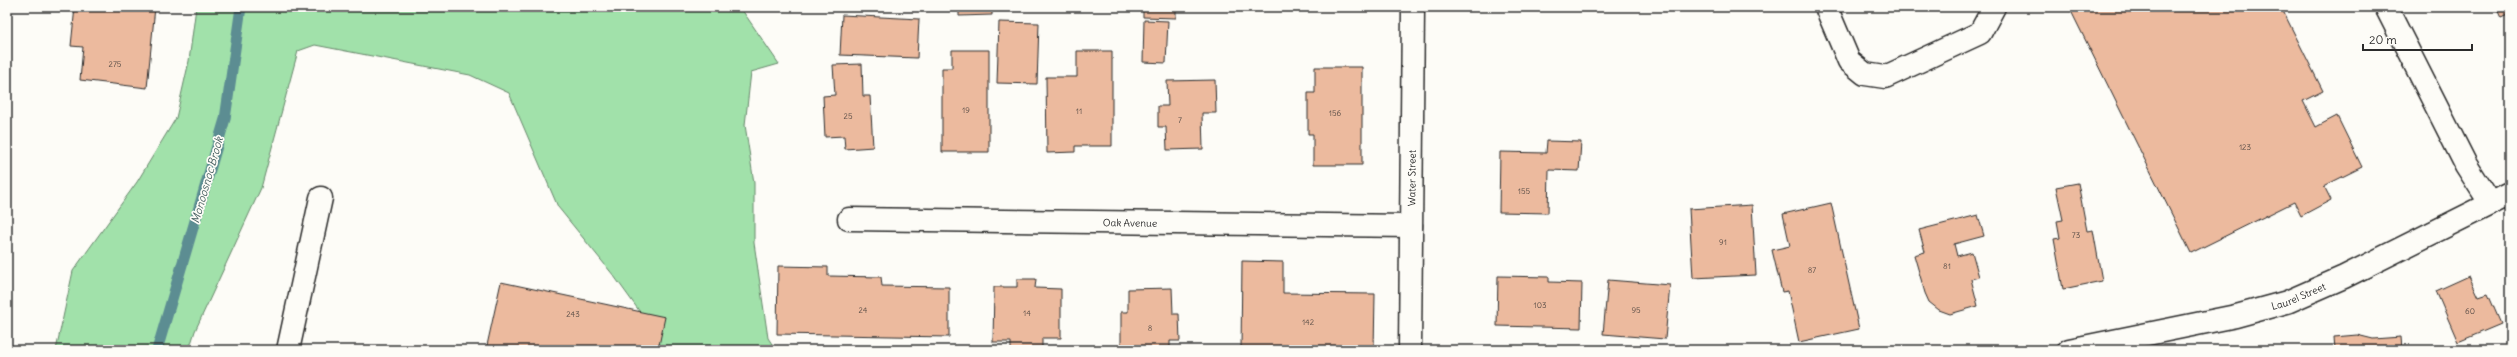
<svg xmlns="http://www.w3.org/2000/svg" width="2517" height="357" viewBox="0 0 2517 357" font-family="Delius,sans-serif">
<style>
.green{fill:#a1e1aa;stroke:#66866a}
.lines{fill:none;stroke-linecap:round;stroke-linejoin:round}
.stream{stroke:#5c8d92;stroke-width:11}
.building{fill:#ecba9e;stroke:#2b2b2b}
.minor-casing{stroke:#2b2b2b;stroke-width:25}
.minor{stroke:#fdfcf7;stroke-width:22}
.labels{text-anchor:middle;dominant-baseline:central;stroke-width:3.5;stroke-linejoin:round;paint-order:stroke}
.number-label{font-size:8px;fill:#5b4f48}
.street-label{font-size:10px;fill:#2b2b2b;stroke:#fdfcf7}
.water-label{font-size:11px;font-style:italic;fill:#445c5e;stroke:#fdfcf7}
</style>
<rect width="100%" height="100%" fill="#fdfcf7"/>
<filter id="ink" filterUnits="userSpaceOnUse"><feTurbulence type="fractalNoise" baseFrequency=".025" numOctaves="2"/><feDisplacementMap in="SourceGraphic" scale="8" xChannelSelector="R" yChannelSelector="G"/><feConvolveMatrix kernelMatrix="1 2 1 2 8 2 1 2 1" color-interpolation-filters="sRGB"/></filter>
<g filter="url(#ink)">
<path class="green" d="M 196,7 L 740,7 L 779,64 L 751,72 L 745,125 L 754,183 L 754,243 L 768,338 L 776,350 L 658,350 L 640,312 L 614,276 L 558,207 L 509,93 L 470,75 L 315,45 L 298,51 L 261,188 L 195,331 L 189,350 L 56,350 L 73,271 L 137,182 L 176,118 L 189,61 Z"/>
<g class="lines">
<path class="stream" d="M 157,350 L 225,119 L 241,7"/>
</g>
<path class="building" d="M 75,7 L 155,7 L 147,88 L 80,80 L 83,47 L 71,46 Z
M 959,7 L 992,7 L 992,15 L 959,16 Z
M 1143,7 L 1176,7 L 1176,18 L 1143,17 Z
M 2069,7 L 2281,7 L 2323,91 L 2303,101 L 2316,127 L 2337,116 L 2362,167 L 2324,186 L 2331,200 L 2301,216 L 2294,202 L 2191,253 Z
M 2496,7 L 2510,7 L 2510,14 L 2501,18 Z
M 842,15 L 919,19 L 917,58 L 840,55 Z
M 1144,20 L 1168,21 L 1166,63 L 1143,62 Z
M 999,22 L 1039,23 L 1037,84 L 997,83 Z
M 952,50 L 989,50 L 989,152 L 942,152 L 942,68 L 952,68 Z
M 1077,51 L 1112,51 L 1112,146 L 1075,146 L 1075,152 L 1047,153 L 1046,77 L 1077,77 Z
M 862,64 L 863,96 L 870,96 L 873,147 L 845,149 L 844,136 L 825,137 L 823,96 L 835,95 L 833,65 Z
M 1315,67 L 1362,67 L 1362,165 L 1313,165 L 1313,134 L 1308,134 L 1308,93 L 1315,93 Z
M 1215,80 L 1216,113 L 1202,113 L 1203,149 L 1167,150 L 1166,127 L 1158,127 L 1158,106 L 1168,106 L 1167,81 Z
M 1547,141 L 1581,142 L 1579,171 L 1549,170 L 1548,213 L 1499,212 L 1500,152 L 1546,153 Z
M 2078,183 L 2087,231 L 2093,230 L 2102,281 L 2063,289 L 2054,239 L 2060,238 L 2057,221 L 2063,220 L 2056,187 Z
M 1831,203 L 1859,329 L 1799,342 L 1788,291 L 1782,292 L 1772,250 L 1790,246 L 1783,214 Z
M 1752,205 L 1756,275 L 1693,278 L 1689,209 Z
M 1978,215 L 1984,236 L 1954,244 L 1957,256 L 1972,252 L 1979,277 L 1971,279 L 1978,306 L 1950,314 L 1939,310 L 1929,302 L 1925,293 L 1914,255 L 1925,252 L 1919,230 Z
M 1242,261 L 1283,262 L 1283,293 L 1375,294 L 1374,350 L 1241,350 Z
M 778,266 L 828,267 L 828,276 L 881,277 L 882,286 L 949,287 L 949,337 L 777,334 Z
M 1498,276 L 1549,277 L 1549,282 L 1582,283 L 1581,328 L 1497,326 Z
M 2469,276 L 2479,297 L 2488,294 L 2501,324 L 2458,342 L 2436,291 Z
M 1017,279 L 1036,279 L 1035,288 L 1061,289 L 1061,338 L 1042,338 L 1042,350 L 1011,350 L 1011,342 L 993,342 L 994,287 L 1017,287 Z
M 1608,280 L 1670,285 L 1665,339 L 1603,334 Z
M 501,282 L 665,317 L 658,350 L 486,350 Z
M 1172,288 L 1173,314 L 1179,314 L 1180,341 L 1170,341 L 1170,350 L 1121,350 L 1121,312 L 1128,312 L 1128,289 Z
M 2357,335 L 2373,339 L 2401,337 L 2402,350 L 2335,350 L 2334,337 Z"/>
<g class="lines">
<defs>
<g id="minor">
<path d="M 1826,7 L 1849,61 L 1865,74 L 1885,77 L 1980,33 L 1994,7"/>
<path d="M 2386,7 L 2466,165 L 2491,204"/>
<path id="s1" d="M 849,219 L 1411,226"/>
<path d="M 288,350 L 321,198"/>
<path id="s2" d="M 1410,350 L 1413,7"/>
<path id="s3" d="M 2069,350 L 2236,316 L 2287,302 L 2344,277 L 2510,194"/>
</g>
</defs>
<use href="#minor" class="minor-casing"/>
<use href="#minor" class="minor"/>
</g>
</g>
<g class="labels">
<g class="number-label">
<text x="115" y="64">275</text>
<text x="966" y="110">19</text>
<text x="1079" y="111">11</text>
<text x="1335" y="113">156</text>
<text x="848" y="116">25</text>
<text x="1180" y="120">7</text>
<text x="2245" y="147">123</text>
<text x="1524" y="191">155</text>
<text x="2076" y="235">73</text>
<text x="1723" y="242">91</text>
<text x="1947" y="266">81</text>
<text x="1812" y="270">87</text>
<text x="1540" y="305">103</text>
<text x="863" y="310">24</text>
<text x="1636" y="310">95</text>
<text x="2470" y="311">60</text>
<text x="1027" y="313">14</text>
<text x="573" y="314">243</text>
<text x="1308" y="322">142</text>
<text x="1150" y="328">8</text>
</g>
<g class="street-label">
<text stroke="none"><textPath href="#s2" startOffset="172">Water Street</textPath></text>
<text stroke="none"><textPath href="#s1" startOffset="281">Oak Avenue</textPath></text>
<text stroke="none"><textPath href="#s3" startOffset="236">Laurel Street</textPath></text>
</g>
<g class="water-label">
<text transform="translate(207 180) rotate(-74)">Monoosnoc Brook</text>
</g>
</g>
<rect width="2517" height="357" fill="none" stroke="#fdfcf7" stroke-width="24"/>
<rect x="12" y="12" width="2493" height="333" fill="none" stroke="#2b2b2b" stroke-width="1.5" filter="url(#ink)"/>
<path d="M2363 44v6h109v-6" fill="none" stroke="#2b2b2b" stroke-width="2"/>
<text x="2369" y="44" font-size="12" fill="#2b2b2b" stroke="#fdfcf7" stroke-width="3" paint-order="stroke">20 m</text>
</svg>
